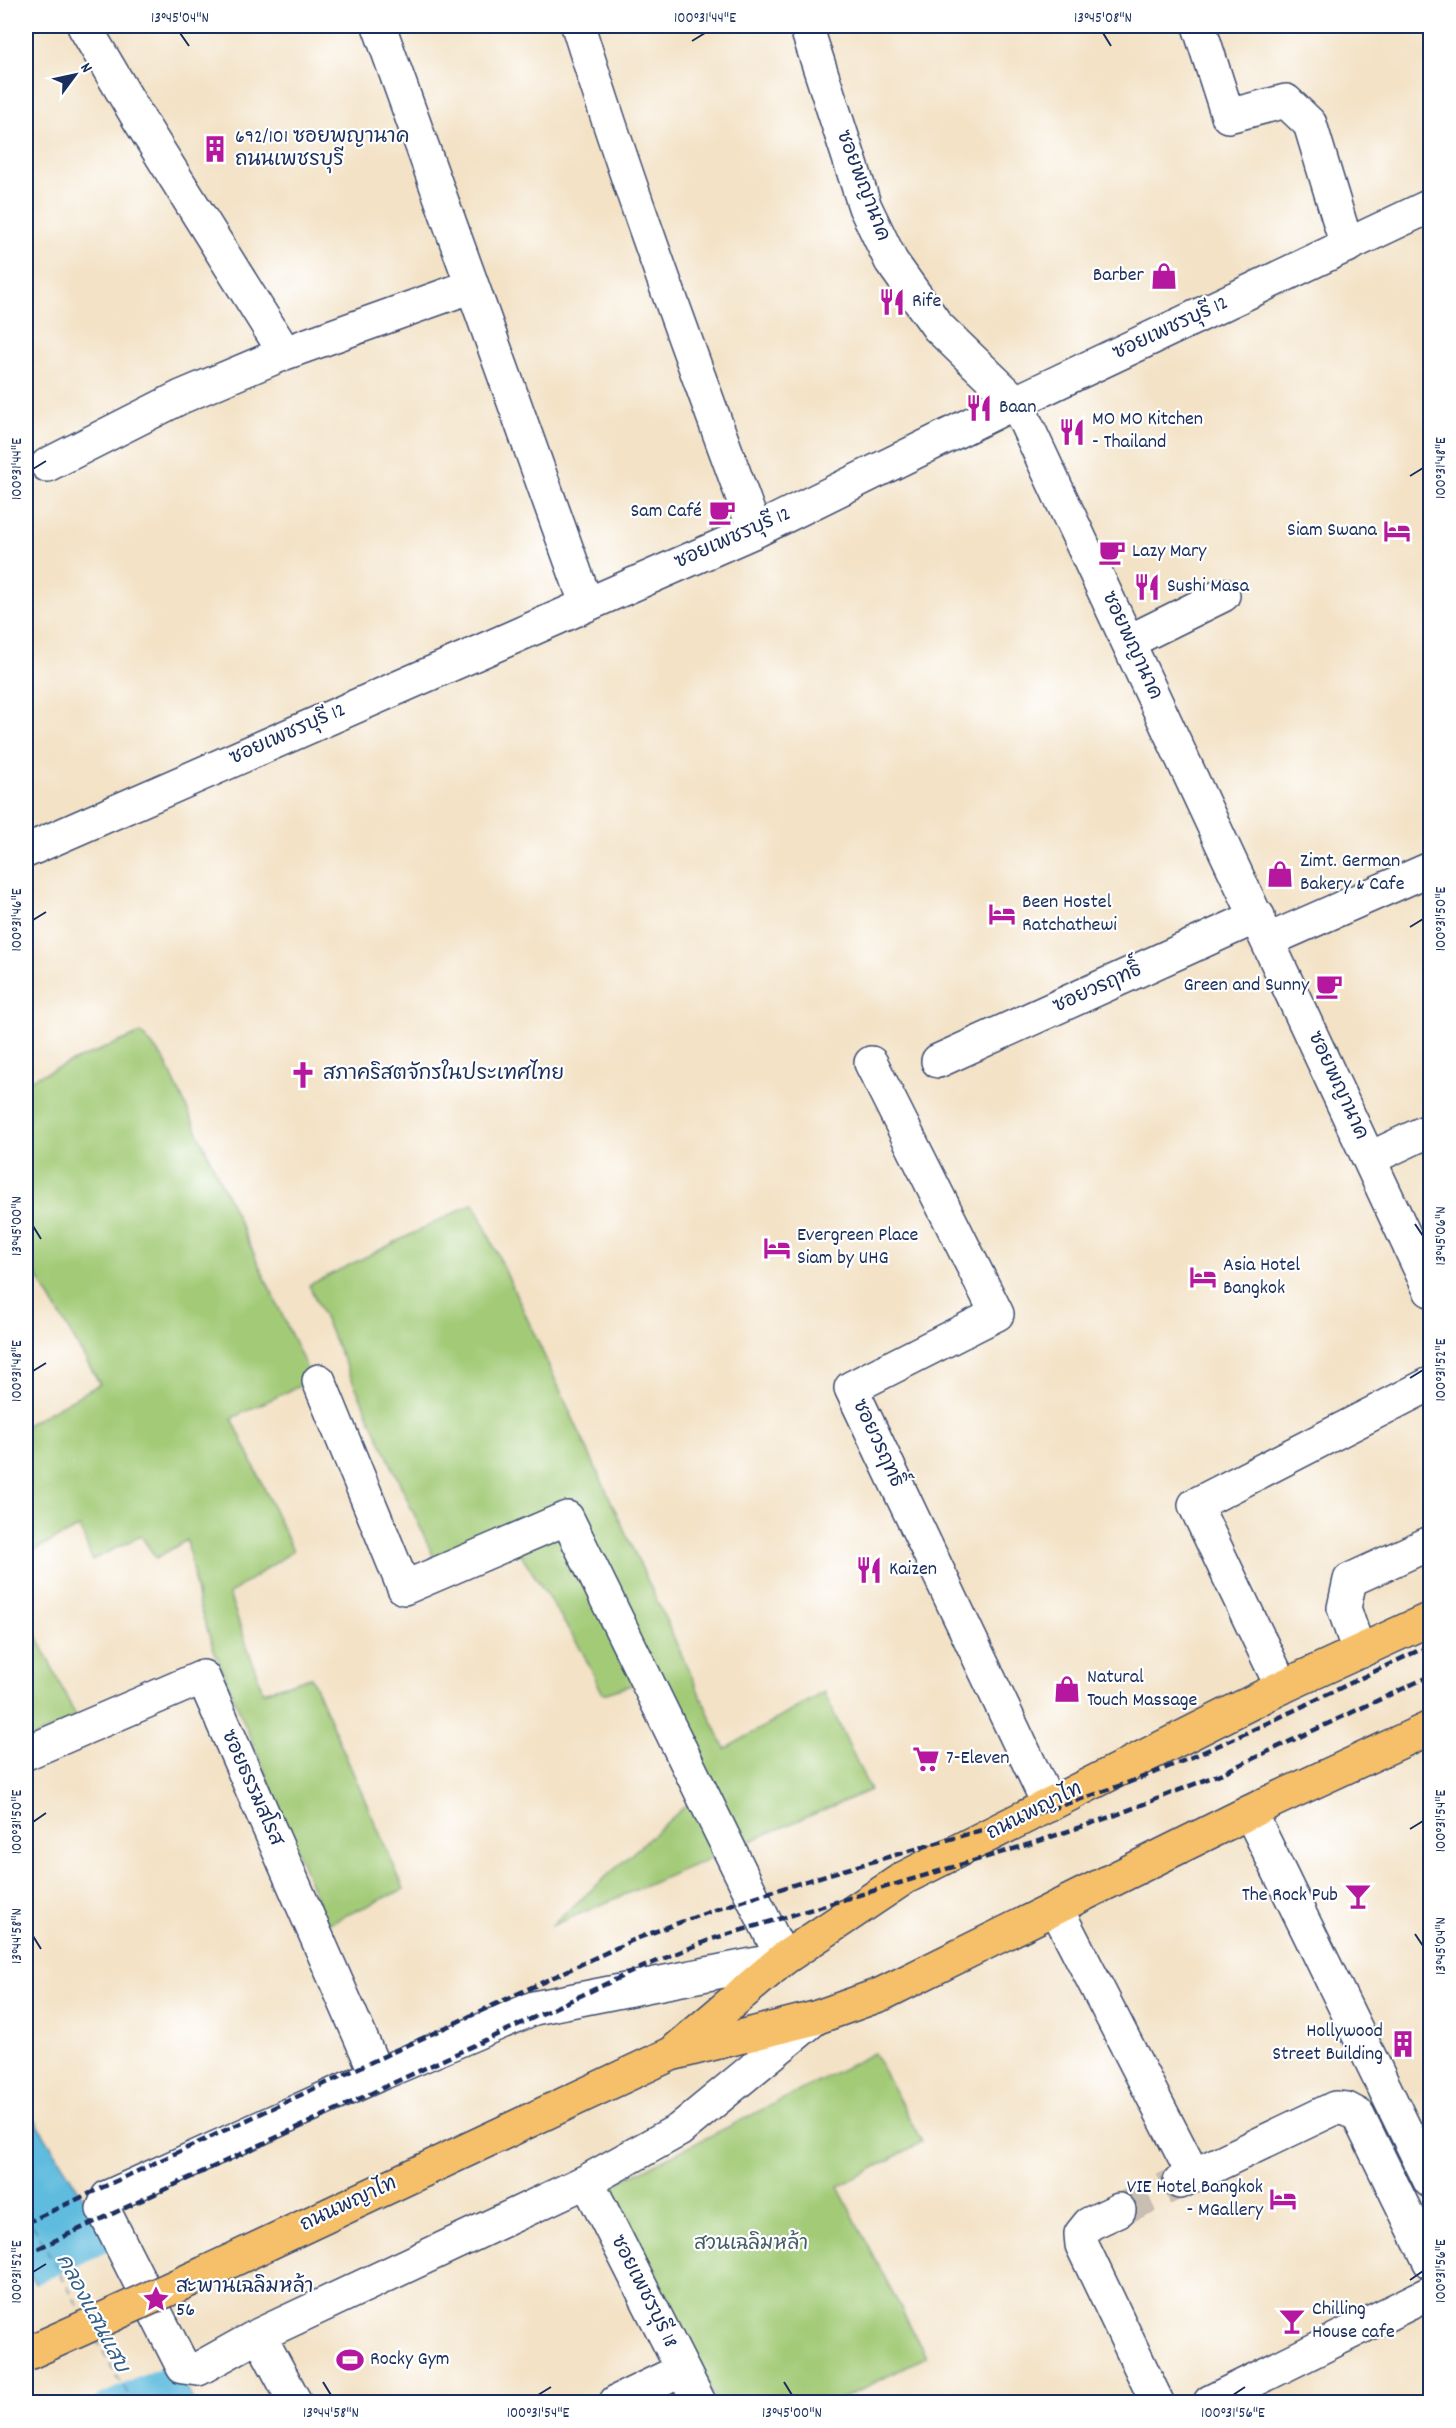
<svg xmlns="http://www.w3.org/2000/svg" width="1456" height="2428" viewBox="0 0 1456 2428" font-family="Dekko,'Playpen Sans Thai',sans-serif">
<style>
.green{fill:#a3cb77;stroke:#5f7d6a;stroke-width:1.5}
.water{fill:#60bcde;stroke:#3e769e;stroke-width:1.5}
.pier{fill:#f3e2c6}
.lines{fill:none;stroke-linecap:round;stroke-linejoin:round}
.ferry{stroke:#33608b;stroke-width:1.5;stroke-dasharray:8 6;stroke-linecap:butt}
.minor-tunnel{stroke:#c8beb1;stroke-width:33;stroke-dasharray:33 16;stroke-linecap:butt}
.minor-casing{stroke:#3b4a6e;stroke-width:36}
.major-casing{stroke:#3b4a6e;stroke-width:36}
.minor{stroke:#fff;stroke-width:33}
.major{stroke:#f6c06b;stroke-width:33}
.rail{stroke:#1b2f5e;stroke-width:4.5;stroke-dasharray:9 4.5;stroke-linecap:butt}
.major-bridge-casing{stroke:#3b4a6e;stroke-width:36;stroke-linecap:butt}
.major-bridge{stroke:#f6c06b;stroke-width:33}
.ticks{fill:none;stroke:#1b2f5e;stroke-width:2}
.labels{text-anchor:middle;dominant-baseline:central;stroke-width:4.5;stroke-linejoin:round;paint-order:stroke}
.poi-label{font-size:20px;fill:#1b2f5e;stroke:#fff;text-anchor:start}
.street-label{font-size:20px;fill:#1b2f5e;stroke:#fff}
.park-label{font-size:20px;fill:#445e66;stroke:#fff}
.water-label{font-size:21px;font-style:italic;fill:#33608b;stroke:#fff}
.neatline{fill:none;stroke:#1b2f5e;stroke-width:2}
.ticks-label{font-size:15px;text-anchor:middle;fill:#1b2f5e}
</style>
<rect width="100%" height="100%" fill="#fff"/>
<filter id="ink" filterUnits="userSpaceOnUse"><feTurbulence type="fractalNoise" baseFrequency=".0167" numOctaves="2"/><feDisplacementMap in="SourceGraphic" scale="12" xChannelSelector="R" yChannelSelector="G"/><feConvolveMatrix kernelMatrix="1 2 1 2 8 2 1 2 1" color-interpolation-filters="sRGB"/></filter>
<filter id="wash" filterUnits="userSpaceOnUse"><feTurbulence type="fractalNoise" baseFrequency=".008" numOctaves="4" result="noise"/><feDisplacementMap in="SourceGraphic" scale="24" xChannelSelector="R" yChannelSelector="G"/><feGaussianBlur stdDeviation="1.35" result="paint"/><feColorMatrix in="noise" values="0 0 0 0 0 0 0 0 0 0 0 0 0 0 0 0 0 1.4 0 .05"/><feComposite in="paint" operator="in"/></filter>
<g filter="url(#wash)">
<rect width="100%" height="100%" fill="#f3e2c6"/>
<path class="green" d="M 141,1033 L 164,1059 L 312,1380 L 232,1418 L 293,1551 L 229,1594 L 263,1692 L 311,1677 L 404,1889 L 327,1924 L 213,1647 L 199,1605 L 187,1540 L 156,1558 L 141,1536 L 92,1560 L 80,1527 L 26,1554 L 26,1425 L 100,1384 L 26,1257 L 26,1081 Z
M 474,1203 L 725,1749 L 824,1692 L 870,1790 L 551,1926 L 712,1782 L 647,1680 L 603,1694 L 582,1651 L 512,1540 L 436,1562 L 309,1285 Z
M 26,1613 L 76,1717 L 26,1742 Z
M 874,2053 L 922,2142 L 838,2187 L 926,2357 L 836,2402 L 717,2402 L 605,2189 Z"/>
<path class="water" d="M 26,2106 L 93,2213 L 194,2402 L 99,2402 L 26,2267 Z"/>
<path class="pier" d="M 115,2248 L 175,2361 L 93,2398 L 33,2286 Z"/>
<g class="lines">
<path class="ferry" d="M 26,2213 L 81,2311
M 96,2339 L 132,2402"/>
</g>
</g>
<g filter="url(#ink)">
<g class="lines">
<path class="minor-tunnel" d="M 1119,2210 L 1180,2182"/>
<defs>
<path id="minor" d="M 84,26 L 140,121 L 285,353
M 379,26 L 586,603
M 578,26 C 631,196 694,363 755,531
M 806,26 L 865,207 L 891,261 L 938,327 L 1016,402 L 1430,1290
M 1199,26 L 1228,116 L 1286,101 L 1310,124 L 1347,246
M 47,465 L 181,397 L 285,353 L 472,286
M 1128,642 L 1223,595
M 26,851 L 755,531 L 1016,402 L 1430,206
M 1269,940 L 1430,869
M 938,1061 L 1258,916
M 871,1063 L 997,1314 L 851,1388 L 1049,1805
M 1371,1158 L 1430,1130
M 319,1381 L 404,1588 L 567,1518 L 783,1959 L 534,2008 L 377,2075 L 108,2197 L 103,2209 L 183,2367 L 198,2369 L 259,2335 L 587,2181 L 679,2130 L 815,2018
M 1359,1652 L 1344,1608 L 1350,1580 L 1430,1543
M 1282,1687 L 1195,1505 L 1430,1384
M 26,1753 L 203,1677 L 377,2075
M 1250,1812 L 1430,2181
M 1056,1908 L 1194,2176
M 587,2181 L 699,2402
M 1180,2182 L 1335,2108 L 1347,2109 L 1358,2115 L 1430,2262
M 1119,2210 L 1089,2224 L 1081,2234 L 1082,2245 L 1157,2402
M 259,2335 L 295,2402
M 616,2402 L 682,2370
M 1210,2402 L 1430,2293"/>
<path id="major" d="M 677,2049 L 783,1959 L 904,1878 L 1282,1687 L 1430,1619
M 205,2273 L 671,2054 L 815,2018 L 882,1994 L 1268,1803 L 1430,1728"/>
</defs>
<use href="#minor" class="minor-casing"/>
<use href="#major" class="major-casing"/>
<use href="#minor" class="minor"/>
<use href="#major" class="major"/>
<path class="rail" d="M 26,2223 L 631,1941 C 783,1880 944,1846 1099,1793 C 1213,1754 1321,1696 1430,1645
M 26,2254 L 638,1969 L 712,1939 L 1030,1844 L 1116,1815 L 1220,1774 L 1430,1676"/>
<defs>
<path id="major-bridge" d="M 26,2354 L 205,2273"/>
</defs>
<use href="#major-bridge" class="major-bridge-casing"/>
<use href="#major-bridge" class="major-bridge"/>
</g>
</g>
<path class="ticks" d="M 180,33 L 189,46M 1103,33 L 1111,46M 692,41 L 705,33M 33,469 L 46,461M 1410,476 L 1423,468M 33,920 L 46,912M 1410,927 L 1423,919M 1415,1224 L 1423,1236M 33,1226 L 41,1239M 33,1371 L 46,1363M 1410,1378 L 1423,1370M 33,1822 L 46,1813M 1410,1829 L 1423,1821M 1415,1934 L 1423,1946M 33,1936 L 41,1949M 33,2272 L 46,2264M 1410,2280 L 1423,2271M 323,2382 L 331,2395M 784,2382 L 792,2395M 538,2395 L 551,2387M 1233,2395 L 1245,2387"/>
<defs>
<symbol id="building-bare" viewBox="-9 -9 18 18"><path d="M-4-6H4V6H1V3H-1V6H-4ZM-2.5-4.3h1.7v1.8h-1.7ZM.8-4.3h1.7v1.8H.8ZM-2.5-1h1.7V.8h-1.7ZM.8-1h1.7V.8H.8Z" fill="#b5179e" stroke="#fff" stroke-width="2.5" paint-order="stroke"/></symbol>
<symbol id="shop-bare" viewBox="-9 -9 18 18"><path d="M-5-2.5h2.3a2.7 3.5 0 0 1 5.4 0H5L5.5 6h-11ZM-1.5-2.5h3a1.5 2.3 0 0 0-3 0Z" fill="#b5179e" stroke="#fff" stroke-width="2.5" paint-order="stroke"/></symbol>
<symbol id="restaurant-bare" viewBox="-9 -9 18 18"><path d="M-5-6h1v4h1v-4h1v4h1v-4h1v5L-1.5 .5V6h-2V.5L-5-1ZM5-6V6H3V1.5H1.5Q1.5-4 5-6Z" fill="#b5179e" stroke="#fff" stroke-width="2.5" paint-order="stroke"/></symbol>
<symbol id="cafe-bare" viewBox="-9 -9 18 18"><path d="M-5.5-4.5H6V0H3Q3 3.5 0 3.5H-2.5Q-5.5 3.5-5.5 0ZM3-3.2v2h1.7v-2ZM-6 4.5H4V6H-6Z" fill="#b5179e" stroke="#fff" stroke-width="2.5" paint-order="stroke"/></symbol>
<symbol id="hotel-bare" viewBox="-9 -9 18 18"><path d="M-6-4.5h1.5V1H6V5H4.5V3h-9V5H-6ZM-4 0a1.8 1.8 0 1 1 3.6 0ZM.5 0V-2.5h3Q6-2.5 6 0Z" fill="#b5179e" stroke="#fff" stroke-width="2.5" paint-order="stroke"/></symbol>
<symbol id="church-bare" viewBox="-9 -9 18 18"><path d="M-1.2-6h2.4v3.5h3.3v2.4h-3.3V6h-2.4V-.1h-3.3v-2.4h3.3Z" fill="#b5179e" stroke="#fff" stroke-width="2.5" paint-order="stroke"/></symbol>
<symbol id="supermarket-bare" viewBox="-9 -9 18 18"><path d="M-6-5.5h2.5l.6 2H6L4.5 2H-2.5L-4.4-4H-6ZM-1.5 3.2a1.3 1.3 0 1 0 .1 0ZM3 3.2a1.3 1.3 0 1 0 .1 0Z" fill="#b5179e" stroke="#fff" stroke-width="2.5" paint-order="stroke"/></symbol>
<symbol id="bar-bare" viewBox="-9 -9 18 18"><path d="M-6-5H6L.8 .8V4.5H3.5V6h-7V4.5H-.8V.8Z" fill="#b5179e" stroke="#fff" stroke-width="2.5" paint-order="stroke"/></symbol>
<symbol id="sight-bare" viewBox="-9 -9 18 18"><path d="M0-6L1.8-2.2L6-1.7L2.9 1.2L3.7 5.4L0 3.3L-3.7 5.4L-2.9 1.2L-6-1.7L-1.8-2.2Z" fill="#b5179e" stroke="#fff" stroke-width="2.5" paint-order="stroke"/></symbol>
<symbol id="stadium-bare" viewBox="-9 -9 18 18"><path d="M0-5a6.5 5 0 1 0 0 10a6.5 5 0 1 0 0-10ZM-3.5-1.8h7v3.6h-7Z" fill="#b5179e" stroke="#fff" stroke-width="2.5" paint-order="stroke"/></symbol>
</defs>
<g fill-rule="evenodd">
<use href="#building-bare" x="196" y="130" width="38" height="38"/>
<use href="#shop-bare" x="1145" y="257" width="38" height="38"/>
<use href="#restaurant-bare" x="873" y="283" width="38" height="38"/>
<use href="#restaurant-bare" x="960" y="389" width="38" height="38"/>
<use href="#restaurant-bare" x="1053" y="413" width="38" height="38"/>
<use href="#cafe-bare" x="703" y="493" width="38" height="38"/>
<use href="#hotel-bare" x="1378" y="512" width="38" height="38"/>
<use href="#cafe-bare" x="1093" y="533" width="38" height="38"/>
<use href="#restaurant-bare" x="1128" y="568" width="38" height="38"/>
<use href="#shop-bare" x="1261" y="855" width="38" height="38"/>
<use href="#hotel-bare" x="983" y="895" width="38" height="38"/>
<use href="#cafe-bare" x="1310" y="967" width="38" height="38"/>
<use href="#church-bare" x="284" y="1056" width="38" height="38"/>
<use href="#hotel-bare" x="758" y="1229" width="38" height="38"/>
<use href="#hotel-bare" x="1184" y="1258" width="38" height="38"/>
<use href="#restaurant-bare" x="850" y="1551" width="38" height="38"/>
<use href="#shop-bare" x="1048" y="1670" width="38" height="38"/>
<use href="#supermarket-bare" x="907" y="1740" width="38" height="38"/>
<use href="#bar-bare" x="1339" y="1877" width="38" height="38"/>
<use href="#building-bare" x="1384" y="2025" width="38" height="38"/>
<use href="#hotel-bare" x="1264" y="2180" width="38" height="38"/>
<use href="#sight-bare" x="137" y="2280" width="38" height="38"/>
<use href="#bar-bare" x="1273" y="2302" width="38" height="38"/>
<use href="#stadium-bare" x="331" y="2341" width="38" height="38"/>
</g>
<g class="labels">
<g class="poi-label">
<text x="235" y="138">692/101 ซอยพญานาค<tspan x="235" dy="23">ถนนเพชรบุรี</tspan></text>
<text x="1144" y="276" text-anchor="end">Barber</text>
<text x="912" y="302">Rife</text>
<text x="999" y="408">Baan</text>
<text x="1092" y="420">MO MO Kitchen<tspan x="1092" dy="23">- Thailand</tspan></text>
<text x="702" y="512" text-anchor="end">Sam Café</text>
<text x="1377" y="531" text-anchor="end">Siam Swana</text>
<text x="1132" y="552">Lazy Mary</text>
<text x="1167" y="587">Sushi Masa</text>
<text x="1300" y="862">Zimt. German<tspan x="1300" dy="23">Bakery &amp; Cafe</tspan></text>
<text x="1022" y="903">Been Hostel<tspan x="1022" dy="23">Ratchathewi</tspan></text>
<text x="1309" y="986" text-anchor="end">Green and Sunny</text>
<text x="323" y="1075">สภาคริสตจักรในประเทศไทย</text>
<text x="797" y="1236">Evergreen Place<tspan x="797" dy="23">Siam by UHG</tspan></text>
<text x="1223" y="1266">Asia Hotel<tspan x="1223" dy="23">Bangkok</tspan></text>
<text x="889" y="1570">Kaizen</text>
<text x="1087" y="1678">Natural<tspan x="1087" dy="23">Touch Massage</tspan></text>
<text x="946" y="1759">7-Eleven</text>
<text x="1338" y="1896" text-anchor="end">The Rock Pub</text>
<text x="1383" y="2032" text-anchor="end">Hollywood<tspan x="1383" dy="23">Street Building</tspan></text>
<text x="1263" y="2188" text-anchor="end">VIE Hotel Bangkok<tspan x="1263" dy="23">- MGallery</tspan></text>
<text x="176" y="2288">สะพานเฉลิมหล้า<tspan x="176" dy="23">56</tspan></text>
<text x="1312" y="2310">Chilling<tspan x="1312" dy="23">House cafe</tspan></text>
<text x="370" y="2360">Rocky Gym</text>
</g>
<g class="street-label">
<text transform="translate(862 186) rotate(69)">ซอยพญานาค</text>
<text transform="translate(1171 329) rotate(-25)">ซอยเพชรบุรี 12</text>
<text transform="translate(733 539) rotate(-24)">ซอยเพชรบุรี 12</text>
<text transform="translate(1131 646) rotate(65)">ซอยพญานาค</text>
<text transform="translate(288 735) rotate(-24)">ซอยเพชรบุรี 12</text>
<text transform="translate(1098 989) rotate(-24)">ซอยวรฤทธิ์</text>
<text transform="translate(1337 1086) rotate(65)">ซอยพญานาค</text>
<text transform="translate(877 1444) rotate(65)">ซอยวรฤทธิ์</text>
<text transform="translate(251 1788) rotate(66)">ซอยธรรมสโรส</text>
<text transform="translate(1035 1812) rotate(-27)">ถนนพญาไท</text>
<text transform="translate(349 2205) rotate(-25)">ถนนพญาไท</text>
<text transform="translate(643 2292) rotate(63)">ซอยเพชรบุรี 18</text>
</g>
<g class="park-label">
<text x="751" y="2245">สวนเฉลิมหล้า</text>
</g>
<g class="water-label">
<text transform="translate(91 2314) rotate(62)">คลองแสนแสบ</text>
</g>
</g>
<rect width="1456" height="2428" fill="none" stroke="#fff" stroke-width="66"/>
<g transform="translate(75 75) rotate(57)" stroke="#ffffff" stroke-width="4.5" paint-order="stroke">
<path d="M0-4.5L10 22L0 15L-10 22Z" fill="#1b2f5e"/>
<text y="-9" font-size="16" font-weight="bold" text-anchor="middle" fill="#1b2f5e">N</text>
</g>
<rect x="33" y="33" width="1390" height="2362" class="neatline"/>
<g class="ticks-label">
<text x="180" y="22">13°45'04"N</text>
<text x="705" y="22">100°31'44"E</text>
<text x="1103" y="22">13°45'08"N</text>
<text transform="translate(1440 468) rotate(-90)" y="5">100°31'48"E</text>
<text transform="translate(16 469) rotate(-90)" y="5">100°31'44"E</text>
<text transform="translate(1440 919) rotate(-90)" y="5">100°31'50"E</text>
<text transform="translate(16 920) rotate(-90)" y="5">100°31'46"E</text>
<text transform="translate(16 1226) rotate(-90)" y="5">13°45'00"N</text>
<text transform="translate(1440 1236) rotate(-90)" y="5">13°45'06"N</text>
<text transform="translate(1440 1370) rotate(-90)" y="5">100°31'52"E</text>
<text transform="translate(16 1371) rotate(-90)" y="5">100°31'48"E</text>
<text transform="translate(1440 1821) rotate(-90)" y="5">100°31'54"E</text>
<text transform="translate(16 1822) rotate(-90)" y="5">100°31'50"E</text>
<text transform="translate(16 1936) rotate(-90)" y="5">13°44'58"N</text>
<text transform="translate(1440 1946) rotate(-90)" y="5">13°45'04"N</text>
<text transform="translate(1440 2271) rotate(-90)" y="5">100°31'56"E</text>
<text transform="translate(16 2272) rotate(-90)" y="5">100°31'52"E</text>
<text x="331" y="2417">13°44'58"N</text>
<text x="538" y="2417">100°31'54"E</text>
<text x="792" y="2417">13°45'00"N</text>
<text x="1233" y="2417">100°31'56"E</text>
</g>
</svg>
